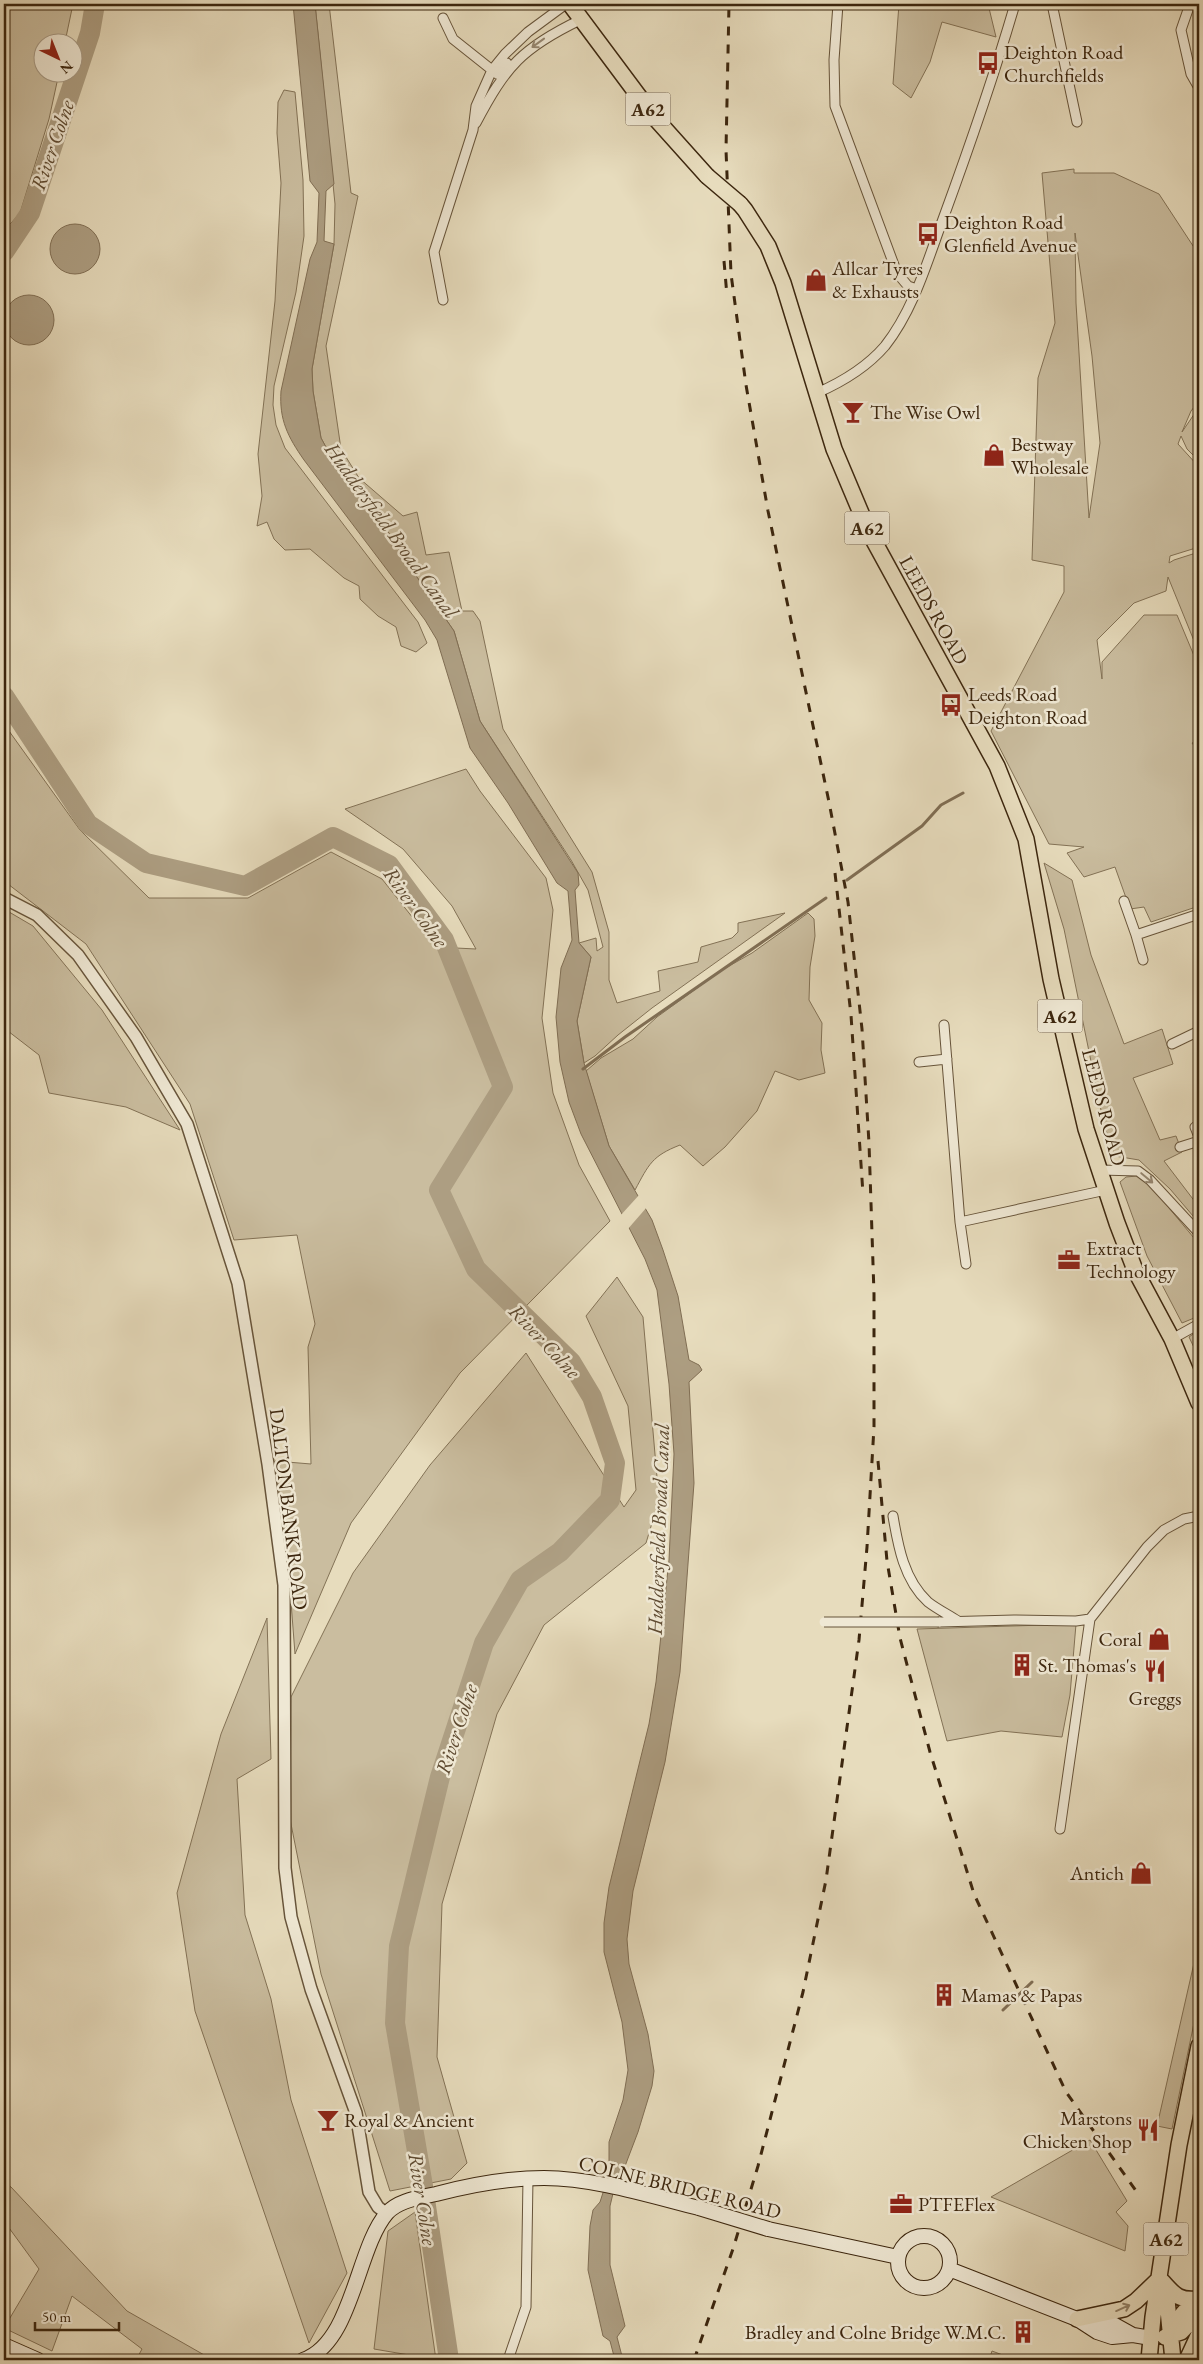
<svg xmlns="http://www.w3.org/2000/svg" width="1203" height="2364" viewBox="0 0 1203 2364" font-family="'EB Garamond',serif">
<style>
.green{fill:#cabd9f;stroke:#837256;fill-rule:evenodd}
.water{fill:#ad9e82;stroke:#806e54}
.pier{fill:#e7dcbd}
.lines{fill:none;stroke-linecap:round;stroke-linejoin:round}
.stream{stroke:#806e54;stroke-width:3}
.river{stroke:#ad9e82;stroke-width:20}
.minor-casing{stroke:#67543a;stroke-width:11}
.tertiary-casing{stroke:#67543a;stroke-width:14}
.secondary-casing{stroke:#3c260e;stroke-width:16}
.primary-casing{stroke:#3c260e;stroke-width:18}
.minor{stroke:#efe8d4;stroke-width:9}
.tertiary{stroke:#efe8d4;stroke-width:11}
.secondary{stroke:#efe8d4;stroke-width:14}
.primary{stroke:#e7dcbd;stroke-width:15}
.rail{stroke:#3c260e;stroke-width:3;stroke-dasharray:9 9;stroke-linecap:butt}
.minor-bridge-casing{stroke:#67543a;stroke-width:11;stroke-linecap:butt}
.secondary-bridge-casing{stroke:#3c260e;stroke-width:16;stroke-linecap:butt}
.primary-bridge-casing{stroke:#3c260e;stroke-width:18;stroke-linecap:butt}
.minor-bridge{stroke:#efe8d4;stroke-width:9}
.secondary-bridge{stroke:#efe8d4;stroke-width:14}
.primary-bridge{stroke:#e7dcbd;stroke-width:15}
.oneway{stroke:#968771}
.oneway2{stroke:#928166}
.labels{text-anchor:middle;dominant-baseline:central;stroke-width:5;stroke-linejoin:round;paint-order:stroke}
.shield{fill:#efe8d4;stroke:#726049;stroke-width:1}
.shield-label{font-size:19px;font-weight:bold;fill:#3c260e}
.poi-label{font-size:20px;fill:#3c260e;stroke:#efe8d4;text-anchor:start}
.street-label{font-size:20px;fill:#3c260e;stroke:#efe8d4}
.water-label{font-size:21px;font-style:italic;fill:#5e4a31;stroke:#efe8d4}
</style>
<rect width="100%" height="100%" fill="#e7dcbd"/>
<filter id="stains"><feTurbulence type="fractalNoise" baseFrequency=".004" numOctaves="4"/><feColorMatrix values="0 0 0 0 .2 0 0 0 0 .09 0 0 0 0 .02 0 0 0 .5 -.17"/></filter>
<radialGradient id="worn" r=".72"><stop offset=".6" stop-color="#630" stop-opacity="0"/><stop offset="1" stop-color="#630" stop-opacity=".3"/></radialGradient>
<path class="green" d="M 4,4 L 73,4 L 65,42 L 42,42 L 42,72 L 59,73 L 49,119 L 20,213 L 4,231 Z
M 315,4 L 329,4 L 351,193 L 358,196 L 326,346 L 341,449 L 359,478 L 403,516 L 417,512 L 426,555 L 449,552 L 462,611 L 473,611 L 480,621 L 503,729 L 592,872 L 609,932 L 609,980 L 617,1003 L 660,991 L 658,971 L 698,962 L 701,947 L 732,938 L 738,932 L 738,923 L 785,913 L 652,1008 L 618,1035 L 595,1056 L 584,1063 L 577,1021 L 591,957 L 579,943 L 596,938 L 597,951 L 603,947 L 588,890 L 571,860 L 480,721 L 454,631 L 408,564 L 387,530 L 338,469 L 321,438 L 313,391 L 312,369 L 334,244 L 335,204 Z
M 899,4 L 988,4 L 996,37 L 942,22 L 930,62 L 911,98 L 893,84 Z
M 284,90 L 295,92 L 303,180 L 304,236 L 296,292 L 274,386 L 273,405 L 276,425 L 285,448 L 418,622 L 427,643 L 416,652 L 401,646 L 396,627 L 378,616 L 360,599 L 359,586 L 344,578 L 310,549 L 285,550 L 274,539 L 267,522 L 257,526 L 262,496 L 258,454 L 275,301 L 281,183 L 277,133 L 278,102 Z
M 1074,169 L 1074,173 L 1114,173 L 1159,194 L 1199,255 L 1199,401 L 1191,411 L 1182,432 L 1199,407 L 1199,461 L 1187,449 L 1181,436 L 1178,444 L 1199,467 L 1199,547 L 1170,556 L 1169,563 L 1174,560 L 1199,552 L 1199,653 L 1168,577 L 1166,591 L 1134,603 L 1097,640 L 1102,679 L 1102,662 L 1144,615 L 1177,615 L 1195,658 L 1199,653 L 1199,740 L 1192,743 L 1195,747 L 1199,745 L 1199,906 L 1151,922 L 1144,907 L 1130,909 L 1115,867 L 1084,877 L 1067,853 L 1084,847 L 1049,844 L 991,731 L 1064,592 L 1064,566 L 1032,560 L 1038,378 L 1055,323 L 1042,173 ZM 1075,233 L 1092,356 L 1100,443 L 1089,518 L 1076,303 Z
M 4,724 L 80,830 L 149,898 L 248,898 L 331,852 L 382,879 L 436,947 L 476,949 L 452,906 L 403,849 L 345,809 L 466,769 L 480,791 L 546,878 L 553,910 L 542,1018 L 553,1093 L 579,1165 L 610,1221 L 460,1373 L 351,1523 L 295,1654 L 287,1550 L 275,1461 L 311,1464 L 308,1347 L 315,1324 L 297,1235 L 234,1240 L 190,1104 L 86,944 L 4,881 Z
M 1044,863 L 1072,880 L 1091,955 L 1124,1044 L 1162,1029 L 1173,1064 L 1133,1078 L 1160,1140 L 1176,1136 L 1182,1152 L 1164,1161 L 1199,1207 L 1199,1223 L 1170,1189 L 1139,1160 L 1115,1156 L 1104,1125 L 1064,929 Z
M 4,909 L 33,926 L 102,1010 L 180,1130 L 126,1107 L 49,1093 L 39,1055 L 4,1028 Z
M 808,913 L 814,919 L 815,936 L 810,967 L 809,1000 L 822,1023 L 821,1050 L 825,1073 L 799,1080 L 775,1071 L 757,1111 L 725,1147 L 703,1166 L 680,1145 C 652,1156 649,1164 635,1190 L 609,1146 L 586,1071 L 601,1058 L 633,1039 L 657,1017 L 722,970 L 752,953 Z
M 1137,1176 L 1149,1184 L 1199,1244 L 1199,1316 L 1182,1323 L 1147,1256 L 1120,1182 L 1126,1177 Z
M 617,1277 L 643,1317 L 659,1500 L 646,1543 L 544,1625 L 497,1714 L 442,1904 L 437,2057 L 467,2163 L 451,2179 L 390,2191 L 321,1974 L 290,1819 L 291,1697 L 353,1573 L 430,1465 L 526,1353 L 624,1507 L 636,1490 L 628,1406 L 586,1316 Z
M 1199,1330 L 1199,1358 L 1189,1337 Z
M 267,1618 L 271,1759 L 237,1779 L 245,1915 L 271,1999 L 291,2100 L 347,2273 L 309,2343 L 195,2011 L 177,1893 L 221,1734 Z
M 1076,1624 L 1070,1695 L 1062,1737 L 1001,1731 L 947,1741 L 917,1629 Z
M 1199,1941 L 1199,1999 L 1172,2129 L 1157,2126 Z
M 1090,2140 L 1127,2201 L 1116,2212 L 1128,2226 L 1125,2251 L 991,2197 Z
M 4,2183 L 11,2187 L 127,2311 L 213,2360 L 136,2360 L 142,2349 L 72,2296 L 52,2351 L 4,2328 L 39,2269 L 4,2221 Z
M 415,2212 L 436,2360 L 437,2360 L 416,2360 L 415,2356 L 374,2349 L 388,2231 Z
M 992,2351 L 1016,2360 L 989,2360 Z"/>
<path class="water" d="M 293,4 L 315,4 L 334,184 L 326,191 L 324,241 L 334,244 L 312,369 L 313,391 L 321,438 L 338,469 L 387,530 L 408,564 L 454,631 L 480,721 L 578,873 L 579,885 L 575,890 L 579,943 L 591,957 L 577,1021 L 584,1063 L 609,1146 L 652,1220 L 663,1250 L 678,1296 L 689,1360 L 699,1365 L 702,1370 L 689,1382 L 694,1483 L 680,1672 L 665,1762 L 633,1891 L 627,1939 L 629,1964 L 648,2034 L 654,2071 L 652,2086 L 638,2132 L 622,2174 L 616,2181 L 610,2206 L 610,2265 L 625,2326 L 617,2337 L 623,2360 L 615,2360 L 610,2341 L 603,2336 L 588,2270 L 590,2226 L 593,2210 L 600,2202 L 609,2174 L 609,2142 L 623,2100 L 628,2070 L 622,2022 L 604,1952 L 604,1923 L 609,1887 L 649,1724 L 656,1682 L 669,1560 L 674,1454 L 669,1384 L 657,1290 L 645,1259 L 581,1134 L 569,1102 L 560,1062 L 556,1017 L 561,968 L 572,940 L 568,891 L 557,883 L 508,803 L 470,748 L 437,640 L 425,620 L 304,460 C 288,437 279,420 281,391 L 310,259 L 317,242 L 319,193 L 310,181 Z
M50 249a25 25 0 1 1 50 0a25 25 0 1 1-50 0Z
M4 320a25 25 0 1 1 50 0a25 25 0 1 1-50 0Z"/>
<path class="pier" d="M 640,1194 L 647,1207 L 627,1230 L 620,1216 Z"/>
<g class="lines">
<path class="stream" d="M 847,880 L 922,826 L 941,805 L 963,793
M 583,1069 L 625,1037 L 826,898
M 1003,2010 L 1032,1982"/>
<path class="river" d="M 4,252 L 30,213 L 90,33 L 95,4
M 4,696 L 88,824 L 146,863 L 245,886 L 333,837 L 389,865 L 444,940 L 503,1087 L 439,1190 L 476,1269 L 571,1362 L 592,1397 L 615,1463 L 610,1500 L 560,1552 L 520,1580 L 484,1643 L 440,1777 L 399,1946 L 395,2023 L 423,2186 L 449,2360"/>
<defs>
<path id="minor" d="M 838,4 L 834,60 L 835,106 L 897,273 L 908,286 L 917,289
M 1052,4 L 1077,122
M 1190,4 L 1181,30 L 1191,74 L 1199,88
M 443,18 L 453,39 L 497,74 L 507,63
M 476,123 C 506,66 522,48 580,20
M 443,300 L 434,252 L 473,130 L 476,106 L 492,70 L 505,54 L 528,32 L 566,4
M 817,393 C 842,382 867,367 885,346 C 914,309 927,262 943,219 C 969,148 994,76 1015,4
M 1124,901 L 1136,935 L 1199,914
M 1136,935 L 1143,960
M 944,1025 L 960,1222 L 1106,1190
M 1172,1044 L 1199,1031
M 919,1062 L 947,1059
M 1195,1127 L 1199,1137
M 1180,1147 L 1199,1141
M 1100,1170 L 1138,1171 L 1150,1180 L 1199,1233
M 960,1222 L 966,1264
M 1172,1339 L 1199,1324
M 893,1516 C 898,1546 904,1580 928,1602 C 937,1609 949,1615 958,1621
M 939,1622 L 1014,1620 L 1076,1621 L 1090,1619 L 1147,1547 L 1164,1530 L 1184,1519 L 1199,1516
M 1060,1829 L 1090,1619
M 508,2360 L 526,2307 L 528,2178"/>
<path id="tertiary" d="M 4,898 L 37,915 L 78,955 L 136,1037 L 187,1124 L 238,1283 L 268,1464 L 284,1585 L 285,1868 L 291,1917 L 311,1989 L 356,2113 L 369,2192 L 378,2207 L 387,2214"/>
<path id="secondary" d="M 768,2229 L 898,2257
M898 2262a26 26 0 1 1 52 0a26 26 0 1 1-52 0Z
M 949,2269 L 1077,2319 L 1097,2332 L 1112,2337 L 1133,2335 L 1151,2338
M 1083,2320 L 1115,2325 L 1133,2335
M 4,2345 L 38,2360
M 303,2360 C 353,2343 356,2249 387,2213 C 399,2200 419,2198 436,2194 C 470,2185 508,2178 544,2178 C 594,2178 651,2196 699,2208"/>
<path id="primary" d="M 570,4 L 655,118 L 707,176
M 740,204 L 745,210 L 768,246 L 783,283 L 834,449 L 869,532 L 997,766 L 1026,839 L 1051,979 L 1086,1129 L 1117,1223 L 1135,1270 L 1172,1339 L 1199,1403
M 1162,2281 C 1174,2294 1178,2301 1197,2299
M 1161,2282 L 1167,2300 L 1173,2360
M 1077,2319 L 1124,2309 L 1136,2301 L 1160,2278
M 1171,2335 C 1177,2318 1187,2308 1199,2297
M 1165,2337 L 1181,2332 L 1199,2313
M 1149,2360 L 1153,2317 L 1179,2145 L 1199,2046
M 1187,2360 L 1199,2334"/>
</defs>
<use href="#minor" class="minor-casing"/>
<use href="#tertiary" class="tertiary-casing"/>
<use href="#secondary" class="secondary-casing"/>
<use href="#primary" class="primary-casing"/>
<use href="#minor" class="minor"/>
<use href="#tertiary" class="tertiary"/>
<use href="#secondary" class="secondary"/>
<use href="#primary" class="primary"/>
<path class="rail" d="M 724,261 L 727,296
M 835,873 L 851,1015 L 863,1194
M 878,1461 L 887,1561 L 900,1638 L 930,1752 L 974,1894 L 1066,2092 L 1139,2195
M 694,2360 L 733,2249 L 758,2166 L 803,1992 L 826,1880 L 859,1640 L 867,1547 L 874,1427 L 874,1294 L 869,1143 L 862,1029 L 848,902 L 829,802 L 768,511 L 746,385 L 731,274 L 726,150 L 729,4"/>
<defs>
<path id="minor-bridge" d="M 824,1622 L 939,1622"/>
<path id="secondary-bridge" d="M 699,2208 L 768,2229"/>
<path id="primary-bridge" d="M 707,176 L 740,204"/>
</defs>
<use href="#minor-bridge" class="minor-bridge-casing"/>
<use href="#secondary-bridge" class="secondary-bridge-casing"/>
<use href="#primary-bridge" class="primary-bridge-casing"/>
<use href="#minor-bridge" class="minor-bridge"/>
<use href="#secondary-bridge" class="secondary-bridge"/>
<use href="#primary-bridge" class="primary-bridge"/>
</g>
<defs><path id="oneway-shaft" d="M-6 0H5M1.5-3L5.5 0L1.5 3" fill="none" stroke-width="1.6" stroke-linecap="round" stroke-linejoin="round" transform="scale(1.25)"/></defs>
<g class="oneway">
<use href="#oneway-shaft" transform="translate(538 43) rotate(144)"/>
<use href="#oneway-shaft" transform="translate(1147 1178) rotate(40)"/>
</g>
<use class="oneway2" href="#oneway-shaft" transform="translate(1123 2308) rotate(-24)"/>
<defs>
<symbol id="bus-bare" viewBox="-9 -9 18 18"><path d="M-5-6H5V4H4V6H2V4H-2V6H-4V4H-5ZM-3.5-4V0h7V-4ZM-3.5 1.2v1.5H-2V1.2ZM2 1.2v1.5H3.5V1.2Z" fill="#8f2418" stroke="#efe8d4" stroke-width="2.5" paint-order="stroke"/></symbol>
<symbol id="shop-bare" viewBox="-9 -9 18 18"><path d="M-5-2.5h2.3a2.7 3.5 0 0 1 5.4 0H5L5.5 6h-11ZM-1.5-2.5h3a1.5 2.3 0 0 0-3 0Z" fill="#8f2418" stroke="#efe8d4" stroke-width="2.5" paint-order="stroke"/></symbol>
<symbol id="bar-bare" viewBox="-9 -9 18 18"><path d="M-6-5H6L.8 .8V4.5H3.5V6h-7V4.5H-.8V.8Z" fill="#8f2418" stroke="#efe8d4" stroke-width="2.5" paint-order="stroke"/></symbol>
<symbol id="office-bare" viewBox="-9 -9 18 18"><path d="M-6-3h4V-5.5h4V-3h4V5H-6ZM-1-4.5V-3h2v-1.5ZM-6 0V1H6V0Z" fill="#8f2418" stroke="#efe8d4" stroke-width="2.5" paint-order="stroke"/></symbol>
<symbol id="building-bare" viewBox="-9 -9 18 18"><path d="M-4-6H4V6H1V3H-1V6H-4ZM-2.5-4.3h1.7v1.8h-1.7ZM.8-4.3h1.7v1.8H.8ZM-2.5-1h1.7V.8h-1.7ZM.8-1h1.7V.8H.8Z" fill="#8f2418" stroke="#efe8d4" stroke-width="2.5" paint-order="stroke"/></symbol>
<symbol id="restaurant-bare" viewBox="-9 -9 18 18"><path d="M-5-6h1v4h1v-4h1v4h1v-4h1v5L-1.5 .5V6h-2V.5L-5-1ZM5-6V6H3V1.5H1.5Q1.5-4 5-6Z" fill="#8f2418" stroke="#efe8d4" stroke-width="2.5" paint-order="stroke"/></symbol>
</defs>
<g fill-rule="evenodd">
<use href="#bus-bare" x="972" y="47" width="32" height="32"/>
<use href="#bus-bare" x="912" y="218" width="32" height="32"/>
<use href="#shop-bare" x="800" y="264" width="32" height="32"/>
<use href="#bar-bare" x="837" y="396" width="32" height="32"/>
<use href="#shop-bare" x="978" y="439" width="32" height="32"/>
<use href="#bus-bare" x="935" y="689" width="32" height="32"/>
<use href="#office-bare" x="1053" y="1244" width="32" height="32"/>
<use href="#shop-bare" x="1143" y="1623" width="32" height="32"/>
<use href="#building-bare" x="1006" y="1649" width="32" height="32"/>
<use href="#restaurant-bare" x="1139" y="1655" width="32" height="32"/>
<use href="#shop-bare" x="1125" y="1857" width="32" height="32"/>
<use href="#building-bare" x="928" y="1979" width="32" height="32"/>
<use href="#bar-bare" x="312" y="2104" width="32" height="32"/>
<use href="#restaurant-bare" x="1132" y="2114" width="32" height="32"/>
<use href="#office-bare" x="885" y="2188" width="32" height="32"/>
<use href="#building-bare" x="1007" y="2316" width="32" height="32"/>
</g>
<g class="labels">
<g class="shield">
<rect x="625.5" y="92.5" width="45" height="33" rx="4"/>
<rect x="844.5" y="511.5" width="45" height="33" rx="4"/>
<rect x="1037.5" y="999.5" width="45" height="33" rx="4"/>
<rect x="1143.5" y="2222.5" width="45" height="33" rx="4"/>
</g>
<g class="shield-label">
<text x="648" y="109">A62</text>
<text x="867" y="528">A62</text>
<text x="1060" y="1016">A62</text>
<text x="1166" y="2239">A62</text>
</g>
<g class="poi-label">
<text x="1004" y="52">Deighton Road<tspan x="1004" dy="23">Churchfields</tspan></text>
<text x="944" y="222">Deighton Road<tspan x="944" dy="23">Glenfield Avenue</tspan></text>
<text x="832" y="268">Allcar Tyres<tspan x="832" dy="23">&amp; Exhausts</tspan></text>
<text x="870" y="412">The Wise Owl</text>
<text x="1011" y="444">Bestway<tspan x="1011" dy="23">Wholesale</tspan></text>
<text x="968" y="694">Leeds Road<tspan x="968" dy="23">Deighton Road</tspan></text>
<text x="1086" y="1248">Extract<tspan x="1086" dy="23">Technology</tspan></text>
<text x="1142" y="1639" text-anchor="end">Coral</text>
<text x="1038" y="1665">St. Thomas's</text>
<text x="1155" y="1698" text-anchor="middle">Greggs</text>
<text x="1124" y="1873" text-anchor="end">Antich</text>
<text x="961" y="1995">Mamas &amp; Papas</text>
<text x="1132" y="2118" text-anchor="end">Marstons<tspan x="1132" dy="23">Chicken Shop</tspan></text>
<text x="344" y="2120">Royal &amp; Ancient</text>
<text x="918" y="2204">PTFEFlex</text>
<text x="1006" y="2332" text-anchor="end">Bradley and Colne Bridge W.M.C.</text>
</g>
<g class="street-label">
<text transform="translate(934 610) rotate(61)">LEEDS ROAD</text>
<text transform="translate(1104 1107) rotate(75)">LEEDS ROAD</text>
<text transform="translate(289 1509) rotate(83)">DALTON BANK ROAD</text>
<text transform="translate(680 2187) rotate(14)">COLNE BRIDGE ROAD</text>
</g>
<g class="water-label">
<text transform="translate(52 145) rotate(-71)">River Colne</text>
<text transform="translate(392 530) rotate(54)">Huddersfield Broad Canal</text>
<text transform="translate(416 907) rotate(54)">River Colne</text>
<text transform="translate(545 1341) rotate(47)">River Colne</text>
<text transform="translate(658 1529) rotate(-88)">Huddersfield Broad Canal</text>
<text transform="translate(456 1729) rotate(-72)">River Colne</text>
<text transform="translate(423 2199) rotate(81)">River Colne</text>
</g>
</g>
<rect width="1203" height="2364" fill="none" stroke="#e7dcbd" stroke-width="20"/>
<rect x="5" y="5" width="1193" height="2354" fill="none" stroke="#3c260e" stroke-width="2.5"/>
<rect x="10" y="10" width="1183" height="2344" fill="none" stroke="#3c260e"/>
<g transform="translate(58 58) rotate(137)"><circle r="24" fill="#efe8d4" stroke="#a79a85"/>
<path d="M0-4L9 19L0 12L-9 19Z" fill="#8f2418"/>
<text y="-8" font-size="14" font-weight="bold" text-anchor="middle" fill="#3c260e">N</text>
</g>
<path d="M35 2322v8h84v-8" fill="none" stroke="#3c260e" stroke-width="2.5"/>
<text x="42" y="2322" font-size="15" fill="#3c260e" stroke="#efe8d4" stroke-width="4" paint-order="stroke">50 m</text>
<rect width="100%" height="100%" filter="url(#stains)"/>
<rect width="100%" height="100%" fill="url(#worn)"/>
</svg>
